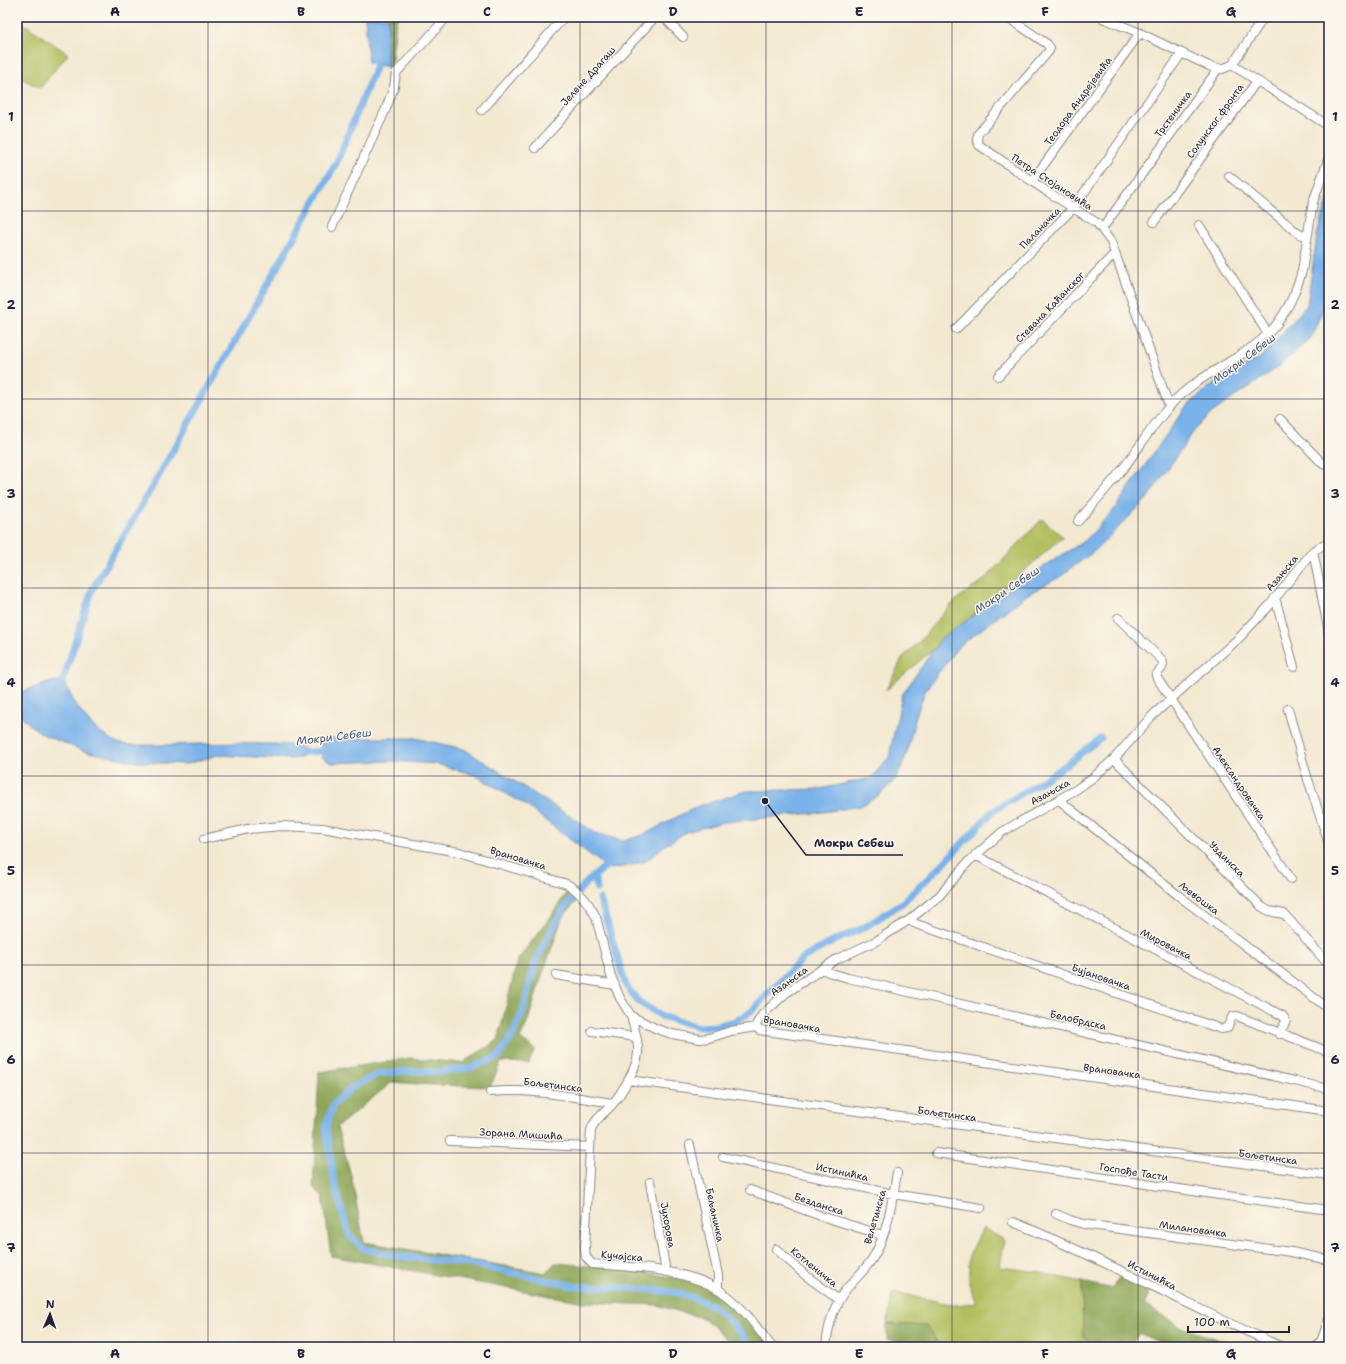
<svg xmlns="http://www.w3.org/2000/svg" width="1346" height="1364" viewBox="0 0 1346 1364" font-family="'Shantell Sans',sans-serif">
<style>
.green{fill:#b2bf61;stroke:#6a704e}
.forest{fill:#8da657;stroke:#586449}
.water{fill:#7ab2ea;stroke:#4e6a92}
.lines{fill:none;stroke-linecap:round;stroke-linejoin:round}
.canal{stroke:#7ab2ea;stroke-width:7}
.minor-casing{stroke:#8a8686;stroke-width:10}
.minor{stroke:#fff;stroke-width:8}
.grid{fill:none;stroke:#22223b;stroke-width:1;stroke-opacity:0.55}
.labels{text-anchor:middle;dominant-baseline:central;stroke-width:3;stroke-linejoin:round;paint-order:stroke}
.street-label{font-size:10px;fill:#22223b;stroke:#fbf7ec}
.water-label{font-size:11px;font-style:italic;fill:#415478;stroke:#fbf7ec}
.leader{fill:none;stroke:#22223b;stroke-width:1.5}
.callout-dot{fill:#22223b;stroke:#fbf7ec;stroke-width:1.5}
.callout-label{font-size:11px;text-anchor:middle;font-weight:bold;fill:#22223b;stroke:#fbf7ec;stroke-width:3;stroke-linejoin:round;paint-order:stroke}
.neatline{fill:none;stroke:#22223b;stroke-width:1.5}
.grid-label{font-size:13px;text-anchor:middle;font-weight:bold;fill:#22223b}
</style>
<rect width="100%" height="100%" fill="#fbf7ec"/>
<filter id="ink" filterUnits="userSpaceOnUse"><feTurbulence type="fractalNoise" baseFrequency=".025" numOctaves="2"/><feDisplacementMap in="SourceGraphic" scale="8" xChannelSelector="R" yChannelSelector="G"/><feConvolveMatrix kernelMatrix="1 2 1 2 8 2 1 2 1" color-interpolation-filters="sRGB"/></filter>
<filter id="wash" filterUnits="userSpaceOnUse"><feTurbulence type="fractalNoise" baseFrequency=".012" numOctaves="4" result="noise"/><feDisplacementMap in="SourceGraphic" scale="16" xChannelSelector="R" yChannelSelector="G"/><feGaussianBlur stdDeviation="0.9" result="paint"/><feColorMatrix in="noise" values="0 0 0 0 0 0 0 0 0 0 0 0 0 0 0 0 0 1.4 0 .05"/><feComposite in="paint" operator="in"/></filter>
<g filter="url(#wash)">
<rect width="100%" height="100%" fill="#f3e9d1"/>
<path class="green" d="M 1311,17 L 1329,17 L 1329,26 Z
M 17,19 L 68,54 L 40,88 L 17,76 Z
M 1042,519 L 1063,537 L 886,690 L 903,657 L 922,639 L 936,621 L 957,599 L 984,580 Z
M 983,1228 L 1004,1240 L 1000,1267 L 1032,1271 L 1082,1282 L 1083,1336 L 1090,1342 L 1090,1347 L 941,1347 L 926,1326 L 887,1324 L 893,1292 L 954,1305 L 977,1303 L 969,1284 L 969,1256 Z"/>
<path class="forest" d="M 388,17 L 400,17 L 396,21 L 391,70 L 387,67 Z
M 568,890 L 578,899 L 562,918 L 542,976 L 527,1024 L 520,1039 L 535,1049 L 529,1063 L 501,1062 L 490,1087 L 433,1085 L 392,1082 L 337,1127 L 351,1175 L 364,1242 L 546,1273 L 555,1263 L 627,1269 L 682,1279 L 718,1292 L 750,1319 L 771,1347 L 735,1347 L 705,1319 L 657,1305 L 584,1302 L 331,1256 L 323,1197 L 313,1187 L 319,1072 L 410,1058 L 462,1063 L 498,1040 L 517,961 L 552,915 Z
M 1121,1274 L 1152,1288 L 1144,1305 L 1184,1328 L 1240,1347 L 1169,1347 L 1139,1333 L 1130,1347 L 1090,1347 L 1090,1342 L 1083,1336 L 1082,1282 L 1112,1289 Z
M 887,1324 L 926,1326 L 941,1347 L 887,1340 Z"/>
<path class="water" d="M 365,17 L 388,17 L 387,67 L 368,62 Z
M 1329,196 L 1329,294 L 1311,338 L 1274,370 L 1213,412 L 1194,431 L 1146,500 L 1097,549 L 1061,576 L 1028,594 L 958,647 L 926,689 L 916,716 L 906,755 L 896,779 L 878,796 L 861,806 L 824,812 L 724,822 L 686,832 L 664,846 L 646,861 L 624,867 L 610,869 L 601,863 L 524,804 L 475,775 L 437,764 L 390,761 L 331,763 L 322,757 L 321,746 L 323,738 L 415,738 L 464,749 L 596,833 L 623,841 L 643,835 L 696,807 L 746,791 L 820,789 L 871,778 L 889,757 L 902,695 L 940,640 L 1019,582 L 1086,540 L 1113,511 L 1185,408 L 1215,382 L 1261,357 L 1307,305 L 1317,235 Z
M 55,681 L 65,681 C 72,705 97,738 122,744 C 132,746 145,745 156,745 C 191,745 227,742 262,744 C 276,744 291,744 304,748 L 302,758 L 290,759 L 218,755 L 187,764 L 136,762 L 84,751 L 44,735 L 30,725 L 17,711 L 17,696 L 21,692 Z"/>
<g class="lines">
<path class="canal" d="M 60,689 L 92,590 L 162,470 L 337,162 L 375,68 L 376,55
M 294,753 L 323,751 L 329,749
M 610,859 L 607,865 L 585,884 L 562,911 L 536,960 L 523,1011 L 510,1040 L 498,1057 L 470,1068 L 440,1072 L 410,1071 L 378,1074 L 351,1088 L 333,1105 L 326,1126 L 334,1181 L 349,1235 L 364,1249 L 398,1256 L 471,1264 L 575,1286 L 631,1288 L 680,1293 L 712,1305 L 734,1325 L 751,1347
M 594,876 L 597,889
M 600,899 L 626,986 L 639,1002 L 663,1017 L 699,1027 L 715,1026 L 736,1021 L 751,1012 L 773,988 L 803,958 L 834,941 L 865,927 L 902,903 L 944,863 L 992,812 L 1059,770 L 1101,738"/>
</g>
</g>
<g filter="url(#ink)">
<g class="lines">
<defs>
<path id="minor" d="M 664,17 L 683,37
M 1007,17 L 1047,44 L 1050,48 L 1049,51 L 978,134 L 977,139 L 979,145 L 1045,190 L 1097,223 L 1111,242 L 1115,253 L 1169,406
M 1100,17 L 1140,33 L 1209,66 L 1222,69 L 1232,65 L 1264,17
M 1232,65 L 1329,126
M 482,110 L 564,17
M 535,148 L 655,17
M 1229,176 L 1299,234 L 1306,236
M 1032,181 L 1140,33
M 1154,222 L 1257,81
M 1199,225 L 1268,334
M 332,227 L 385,111 L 394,87 L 396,73 L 447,17
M 1102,229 L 1218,69
M 956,329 L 1074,207 L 1182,53
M 998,376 L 1115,253
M 1280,419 L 1323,464 L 1329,466
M 1078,521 C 1094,503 1110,485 1125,466 C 1140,446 1153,425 1169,407 C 1192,379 1227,366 1255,345 C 1279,328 1294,299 1302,271 L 1313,202 L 1329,157
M 1313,551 L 1329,633
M 1275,597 L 1294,667
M 1118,618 L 1162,660 C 1165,667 1160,670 1156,675 L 1157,678 L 1291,879
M 1288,709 L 1306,773 L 1329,844
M 1114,759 L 1262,907 L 1269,911 L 1284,914 L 1329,965
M 1059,800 L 1179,896 L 1329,1009
M 204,839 L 248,829 L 282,826 L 322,828 L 459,852 L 567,884 C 581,892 589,903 596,917 L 611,976 L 620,998 L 631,1016 L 657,1029 L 672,1034 L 700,1039 L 709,1038 L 731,1031 L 756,1027 L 759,1030 L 766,1031 L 1329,1111
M 975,855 L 1283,1016 L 1286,1021 L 1279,1034
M 909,920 L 916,924 L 1221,1029 L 1227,1028 L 1232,1017 L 1237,1016 L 1329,1052
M 823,969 L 828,972 L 848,978 L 1329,1089
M 556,975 L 615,985
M 631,1016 C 634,1028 639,1041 638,1053 C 637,1069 621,1094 611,1106 C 604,1113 594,1120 591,1130 L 585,1248 L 586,1257 L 592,1264 C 631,1267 693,1269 725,1294 C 744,1308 758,1329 772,1347
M 756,1027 L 757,1023 L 762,1015 L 786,993 L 837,959 L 876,941 L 909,920 L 939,896 L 968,862 L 1002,832 L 1077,789 L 1095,776 L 1114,759 L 1152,716 L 1239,638 L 1269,606 L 1313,551 L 1329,542
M 592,1031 L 636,1037
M 628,1080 L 1329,1175
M 490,1092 C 531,1088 572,1097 613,1103
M 450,1141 L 590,1147
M 690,1145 L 718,1275 L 718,1289
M 936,1153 L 1213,1194 L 1329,1210
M 723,1157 L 893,1194 L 981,1208
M 650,1182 L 666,1272
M 750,1190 L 821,1216 L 882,1235
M 1056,1214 L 1070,1220 L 1083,1224 L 1291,1252 L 1329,1260
M 1013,1222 C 1105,1259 1191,1308 1282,1347
M 776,1249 L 805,1275 L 839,1300
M 826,1347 C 828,1326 834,1303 848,1287 C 857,1277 867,1268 874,1256 C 888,1232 892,1201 897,1173
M 1317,1347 L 1322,1339 L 1329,1319"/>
</defs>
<use href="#minor" class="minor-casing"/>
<use href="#minor" class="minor"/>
</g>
</g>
<path class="grid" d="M 208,17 L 208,1347M 394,17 L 394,1347M 580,17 L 580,1347M 766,17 L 766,1347M 952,17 L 952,1347M 1138,17 L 1138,1347M 17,211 L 1329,211M 17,399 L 1329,399M 17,588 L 1329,588M 17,776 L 1329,776M 17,965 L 1329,965M 17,1153 L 1329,1153"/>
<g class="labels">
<g class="street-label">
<text transform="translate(588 76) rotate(-48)">Јелене Драгаш</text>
<text transform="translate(1078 101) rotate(-54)">Теодора Андрејевића</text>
<text transform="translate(1173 114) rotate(-54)">Трстеничка</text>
<text transform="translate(1215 121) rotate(-54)">Солунског фронта</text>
<text transform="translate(1052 182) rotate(33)">Петра Стојановића</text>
<text transform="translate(1040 228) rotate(-46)">Паланачка</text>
<text transform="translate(1050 307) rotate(-46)">Стевана Каћанског</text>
<text transform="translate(1282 573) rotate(-50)">Азањска</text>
<text transform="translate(1239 783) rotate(56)">Александровачка</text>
<text transform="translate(1050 792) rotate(-29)">Азањска</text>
<text transform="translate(518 858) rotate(17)">Врановачка</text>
<text transform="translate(1227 859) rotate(45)">Уздинска</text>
<text transform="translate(1199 898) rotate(37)">Љевошка</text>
<text transform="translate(1166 944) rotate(27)">Мировачка</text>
<text transform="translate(1101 977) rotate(19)">Бујановачка</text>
<text transform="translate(789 981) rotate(-36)">Азањска</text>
<text transform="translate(1078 1020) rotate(13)">Белобрдска</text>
<text transform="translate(792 1024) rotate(10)">Врановачка</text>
<text transform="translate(1112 1071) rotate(8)">Врановачка</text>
<text transform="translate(553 1085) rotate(7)">Бољетинска</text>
<text transform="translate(947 1114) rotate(8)">Бољетинска</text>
<text transform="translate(521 1134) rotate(3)">Зорана Мишића</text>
<text transform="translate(1268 1157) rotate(8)">Бољетинска</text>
<text transform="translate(842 1172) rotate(12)">Истинићка</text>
<text transform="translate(1134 1172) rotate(9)">Госпође Тасти</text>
<text transform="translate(819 1204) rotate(18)">Безданска</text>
<text transform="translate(715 1215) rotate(78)">Бељаничка</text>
<text transform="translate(875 1217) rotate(-74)">Велетинска</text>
<text transform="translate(668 1225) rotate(80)">Јухорова</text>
<text transform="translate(1193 1229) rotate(8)">Милановачка</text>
<text transform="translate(622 1256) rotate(5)">Кучајска</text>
<text transform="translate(814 1267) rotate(39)">Котленичка</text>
<text transform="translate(1152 1275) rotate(27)">Истинићка</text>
</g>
<g class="water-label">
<text transform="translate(1244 359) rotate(-37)">Мокри Себеш</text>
<text transform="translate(1007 590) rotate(-34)">Мокри Себеш</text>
<text transform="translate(334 737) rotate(-7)">Мокри Себеш</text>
</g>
</g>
<path class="leader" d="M765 801L806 855H903"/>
<circle class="callout-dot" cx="765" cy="801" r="4"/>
<g class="callout-label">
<text x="854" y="847">Мокри Себеш</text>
</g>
<rect width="1346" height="1364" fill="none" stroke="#fbf7ec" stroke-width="44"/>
<g transform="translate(50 1314) rotate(2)" stroke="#fbf7ec" stroke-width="3" paint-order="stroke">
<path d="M0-3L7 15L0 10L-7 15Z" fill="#22223b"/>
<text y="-6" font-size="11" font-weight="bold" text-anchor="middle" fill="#22223b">N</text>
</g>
<path d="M1188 1326v6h101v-6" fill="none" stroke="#22223b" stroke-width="2"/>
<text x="1194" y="1326" font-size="12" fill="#22223b" stroke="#fbf7ec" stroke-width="3" paint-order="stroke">100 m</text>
<rect x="22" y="22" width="1302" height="1320" class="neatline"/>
<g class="grid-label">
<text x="115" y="16">A</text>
<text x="301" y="16">B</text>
<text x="487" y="16">C</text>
<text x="673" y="16">D</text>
<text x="859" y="16">E</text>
<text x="1045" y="16">F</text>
<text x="1231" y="16">G</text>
<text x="11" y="121">1</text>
<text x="1335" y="121">1</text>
<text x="11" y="309">2</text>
<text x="1335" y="309">2</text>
<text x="11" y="498">3</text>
<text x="1335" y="498">3</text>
<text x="11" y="687">4</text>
<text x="1335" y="687">4</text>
<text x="11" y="875">5</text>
<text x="1335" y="875">5</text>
<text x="11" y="1064">6</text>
<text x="1335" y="1064">6</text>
<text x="11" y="1252">7</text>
<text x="1335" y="1252">7</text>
<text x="115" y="1358">A</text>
<text x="301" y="1358">B</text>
<text x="487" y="1358">C</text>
<text x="673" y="1358">D</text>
<text x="859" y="1358">E</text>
<text x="1045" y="1358">F</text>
<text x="1231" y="1358">G</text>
</g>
</svg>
